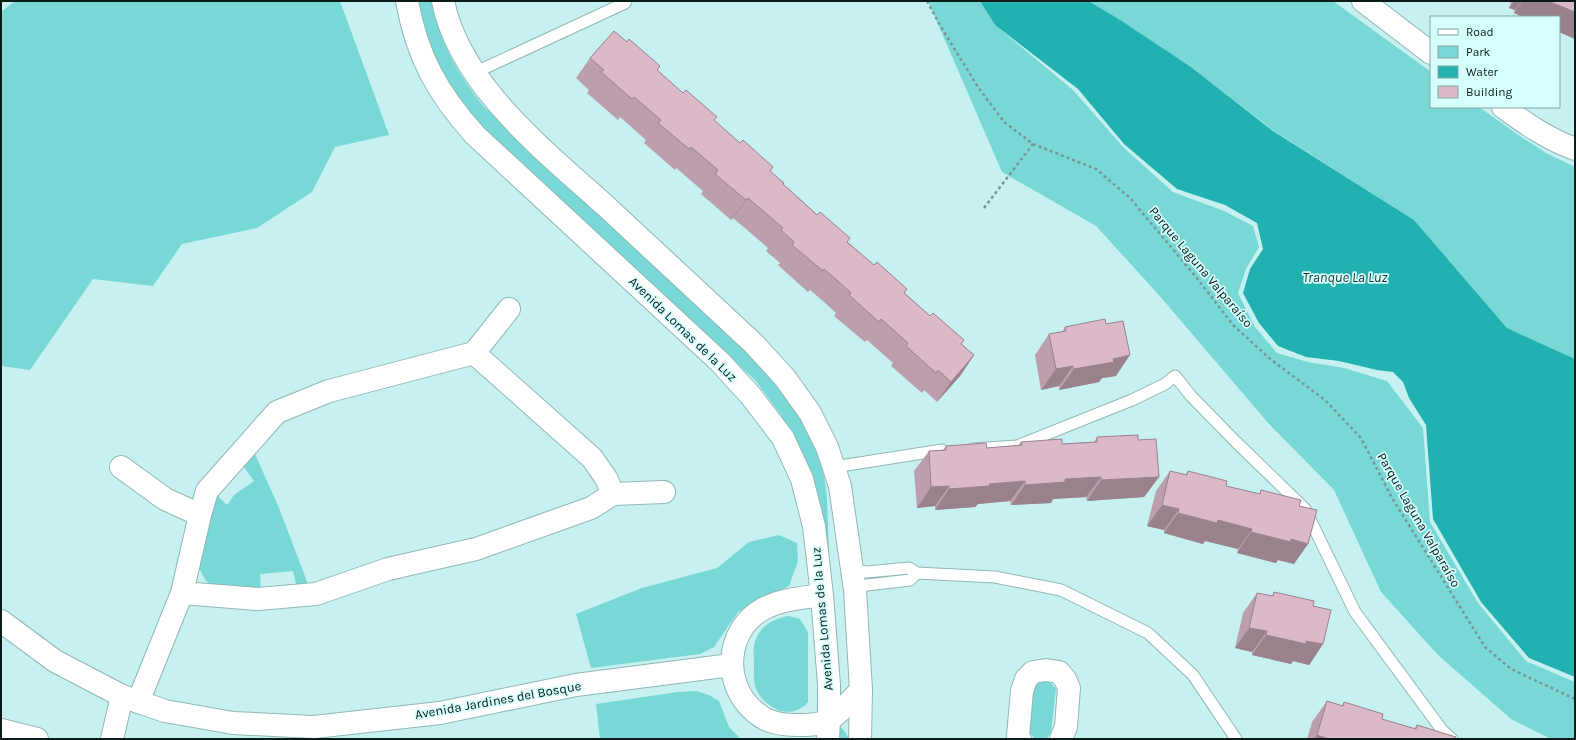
<svg xmlns="http://www.w3.org/2000/svg" width="1576" height="740" viewBox="0 0 1576 740" font-family="Karla,sans-serif">
<style>
.green{fill:#78d8d6}
.water{fill:#21b1b0}
.lines{fill:none;stroke-linecap:round;stroke-linejoin:round}
.service-casing{stroke:#8fb7b6;stroke-width:13}
.minor-casing{stroke:#8fb7b6;stroke-width:24}
.tertiary-casing{stroke:#8fb7b6;stroke-width:24}
.path{stroke:#779695;stroke-width:2.5;stroke-dasharray:3 3;stroke-linecap:butt}
.service{stroke:#fff;stroke-width:11}
.minor{stroke:#fff;stroke-width:22}
.tertiary{stroke:#fff;stroke-width:22}
.wall{fill:#bc9fac}
.shaded-wall{fill:#99828c}
.building{fill:#dbb9c8;stroke:#99828c}
.labels{text-anchor:middle;dominant-baseline:central;stroke-width:3.5;stroke-linejoin:round;paint-order:stroke}
.street-label{font-size:13px;fill:#0b1b1a;stroke:#d4fffd}
.water-label{font-size:14px;font-style:italic;fill:#1b3130;stroke:#d4fffd}
</style>
<rect width="100%" height="100%" fill="#c7f1f0"/>
<path class="green" d="M 15,1 L 340,1 L 389,135 L 335,147 L 312,192 L 257,228 L 182,244 L 153,286 L 93,279 L 30,370 L 1,366 L 1,12 Z
M 418,1 L 432,1 C 439,42 459,76 485,108 L 742,342 L 794,403 L 822,459 L 827,498 L 829,555 L 827,554 L 806,465 L 781,415 L 756,381 L 475,121 L 444,78 L 425,35 Z
M 928,1 L 980,1 L 995,25 L 1073,90 L 1124,148 L 1173,192 L 1224,211 L 1253,226 L 1259,247 L 1246,269 L 1238,293 L 1255,327 L 1277,353 L 1308,362 L 1344,368 L 1387,381 L 1423,428 L 1430,522 L 1478,603 L 1526,661 L 1575,682 L 1575,739 L 1551,739 L 1511,719 L 1438,655 L 1381,592 L 1334,490 L 1269,424 L 1158,294 L 1096,226 L 1002,172 Z
M 1085,1 L 1333,1 L 1431,72 L 1431,107 L 1479,107 L 1517,134 L 1546,153 L 1575,167 L 1575,359 L 1507,328 L 1414,220 L 1274,131 L 1191,67 Z
M 255,454 L 279,508 L 308,584 L 297,588 L 293,571 L 260,574 L 261,593 L 215,586 L 206,581 L 198,566 L 216,494 L 227,505 L 234,495 L 254,481 L 243,466 Z
M 779,535 L 797,543 L 798,561 L 789,586 L 738,612 L 714,647 L 700,654 L 591,668 L 576,614 L 642,588 L 717,568 L 749,542 Z
M 789,616 L 800,619 L 808,632 L 808,702 C 792,721 766,710 756,689 C 753,682 754,672 754,664 C 754,658 753,652 754,646 C 757,628 773,618 789,616 Z
M 1040,681 L 1050,682 L 1056,689 L 1051,733 L 1046,739 L 1035,739 L 1028,731 L 1034,688 Z
M 696,691 L 709,695 L 719,701 L 729,727 L 741,739 L 600,739 L 596,704 L 678,692 Z
M 838,724 L 846,733 L 849,739 L 837,739 Z"/>
<path class="water" d="M 980,1 L 1088,1 L 1117,18 L 1191,67 L 1273,131 L 1414,220 L 1507,328 L 1575,359 L 1575,677 L 1529,658 L 1481,602 L 1433,519 L 1426,425 L 1409,398 L 1403,382 L 1393,372 L 1377,370 L 1339,361 L 1306,357 L 1278,346 L 1259,323 L 1243,293 L 1250,269 L 1263,249 L 1257,223 L 1225,205 L 1177,189 L 1124,144 L 1078,89 L 995,25 Z"/>
<g class="lines">
<defs>
<path id="service" d="M 474,73 L 625,3 L 626,1
M 973,449 L 1017,446 L 1132,400 L 1165,384 L 1175,376 L 1191,396 L 1236,442 L 1305,509 L 1355,612 L 1442,730 L 1452,739
M 834,467 L 942,450
M 853,570 L 867,572 L 909,568 L 917,573 L 995,577 L 1061,590 L 1148,633 L 1193,675 L 1236,739
M 855,590 L 867,585 L 910,580 L 917,573"/>
<path id="minor" d="M 474,353 L 509,309
M 121,467 L 165,499 L 200,515
M 182,593 L 258,599 L 316,594 L 388,569 L 476,549 L 591,508 L 613,494 L 664,492
M 138,702 L 182,593 L 200,515 L 207,491 L 277,412 L 329,391 L 474,353 L 592,458 L 606,478 L 613,494
M 1,730 L 37,739
M 112,739 L 122,696
M 828,739 L 829,720
M 860,739 L 861,690
M 1020,739 L 1018,736 L 1022,691 L 1026,679 L 1033,672 L 1046,670 L 1059,672 L 1065,679 L 1069,688 L 1066,727 L 1061,739"/>
<path id="tertiary" d="M 407,1 C 417,56 437,93 475,135 L 720,362 L 751,396 L 783,438 L 802,479 L 814,526 L 822,595 L 829,685 L 829,720
M 443,1 C 460,87 549,154 610,210 C 658,255 706,299 754,344 L 785,378 L 810,413 L 827,447 L 840,486 L 855,590 L 861,690 C 851,700 841,712 830,719 C 822,725 807,725 797,725 C 786,725 775,724 765,719 C 761,717 758,714 755,712 C 722,685 725,630 763,609 C 781,599 802,598 822,595
M 1363,1 L 1431,53
M 1503,107 C 1526,124 1548,139 1575,149
M 1,621 L 55,661 L 122,696 L 165,711 L 233,723 L 314,727 L 440,713 L 576,685 L 731,665"/>
</defs>
<use href="#service" class="service-casing"/>
<use href="#minor" class="minor-casing"/>
<use href="#tertiary" class="tertiary-casing"/>
<path class="path" d="M 927,1 L 941,27 L 978,87 L 1004,122 L 1033,144 L 1096,169 L 1130,198 L 1196,277 L 1233,325 L 1269,358 L 1325,400 L 1361,438 L 1392,498 L 1485,647 L 1511,669 L 1575,699
M 984,208 L 1033,144"/>
<use href="#service" class="service"/>
<use href="#minor" class="minor"/>
<use href="#tertiary" class="tertiary"/>
</g>
<path class="wall" d="M 1506,1 L 1575,1 L 1575,39 L 1559,32 L 1559,17 L 1523,17 L 1514,13 L 1515,10 L 1509,8 L 1511,3 Z
M 627,42 L 660,66 L 657,70 L 770,171 L 783,184 L 974,355 L 960,376 L 937,402 L 924,390 L 922,393 L 891,366 L 893,363 L 867,340 L 865,342 L 834,316 L 836,313 L 823,301 L 810,290 L 808,292 L 778,265 L 780,263 L 766,251 L 768,248 L 733,218 L 731,220 L 701,194 L 703,191 L 676,168 L 675,170 L 644,143 L 646,140 L 620,117 L 618,120 L 587,93 L 589,90 L 576,78 L 590,58 Z
M 1065,327 L 1116,376 L 1102,378 L 1099,382 L 1059,390 L 1059,386 L 1041,390 L 1035,355 L 1049,334 L 1062,332 Z
M 1097,437 L 1138,440 L 1159,477 L 1144,497 L 1087,501 L 1086,497 L 1053,499 L 1051,503 L 1011,505 L 1010,501 L 978,504 L 975,507 L 935,510 L 935,506 L 917,508 L 914,471 L 929,451 L 943,450 L 946,446 L 987,448 L 1018,446 L 1021,442 L 1062,444 L 1094,442 Z
M 1170,471 L 1185,475 L 1188,471 L 1226,486 L 1259,494 L 1261,490 L 1299,506 L 1294,564 L 1278,560 L 1276,563 L 1237,553 L 1238,549 L 1205,541 L 1203,544 L 1164,533 L 1164,530 L 1147,526 L 1156,491 Z
M 1274,592 L 1313,606 L 1323,644 L 1309,665 L 1293,661 L 1291,664 L 1252,655 L 1252,652 L 1235,648 L 1243,613 L 1257,593 L 1272,596 Z
M 1327,701 L 1342,706 L 1344,702 L 1382,719 L 1414,729 L 1417,725 L 1455,739 L 1307,739 L 1312,722 Z"/>
<path class="shaded-wall" d="M 1514,1 L 1521,1 L 1515,10 L 1509,8 Z
M 1522,1 L 1548,1 L 1575,12 L 1575,39 L 1559,32 L 1559,17 L 1523,17 L 1514,13 Z
M 748,198 L 733,218 L 731,220 L 746,200 Z
M 974,355 L 960,376 L 937,402 L 951,382 Z
M 1130,355 L 1116,376 L 1102,378 L 1099,382 L 1059,390 L 1074,369 L 1113,359 Z
M 1073,366 L 1059,386 L 1041,390 L 1056,369 Z
M 1101,477 L 1086,497 L 1053,499 L 1051,503 L 1011,505 L 1025,485 L 1065,479 Z
M 1159,477 L 1144,497 L 1087,501 L 1101,480 Z
M 1025,481 L 1010,501 L 978,504 L 975,507 L 935,510 L 949,489 L 989,484 Z
M 949,486 L 935,506 L 917,508 L 931,487 Z
M 1162,505 L 1179,509 L 1164,530 L 1147,526 Z
M 1178,513 L 1218,520 L 1252,529 L 1238,549 L 1205,541 L 1203,544 L 1164,533 Z
M 1251,532 L 1291,539 L 1308,544 L 1294,564 L 1278,560 L 1276,563 L 1237,553 Z
M 1249,628 L 1267,631 L 1252,652 L 1235,648 Z
M 1266,635 L 1306,641 L 1323,644 L 1309,665 L 1293,661 L 1291,664 L 1252,655 Z
M 1317,735 L 1329,739 L 1314,739 Z"/>
<path class="building" d="M 1548,1 L 1575,1 L 1575,12 Z
M 614,31 L 627,42 L 629,39 L 660,66 L 657,70 L 683,93 L 686,90 L 717,117 L 714,120 L 740,143 L 743,140 L 773,167 L 770,171 L 784,183 L 783,184 L 817,215 L 820,212 L 850,238 L 847,242 L 874,265 L 877,262 L 907,289 L 904,293 L 930,316 L 933,313 L 964,340 L 961,344 L 974,355 L 951,382 L 938,370 L 936,373 L 906,346 L 908,343 L 881,319 L 879,322 L 849,295 L 851,293 L 838,281 L 824,269 L 823,271 L 792,245 L 794,242 L 781,230 L 783,228 L 748,198 L 746,200 L 715,174 L 718,170 L 691,147 L 689,149 L 658,123 L 661,120 L 634,97 L 632,99 L 601,72 L 604,70 L 590,58 Z
M 1105,319 L 1106,324 L 1123,321 L 1130,355 L 1113,359 L 1114,362 L 1074,369 L 1073,366 L 1056,369 L 1049,334 L 1066,331 L 1065,327 Z
M 1138,435 L 1138,440 L 1156,439 L 1159,477 L 1101,480 L 1101,477 L 1065,479 L 1065,482 L 1025,485 L 1025,481 L 989,484 L 990,486 L 949,489 L 949,486 L 931,487 L 929,451 L 946,450 L 946,446 L 986,443 L 987,448 L 1022,445 L 1021,442 L 1062,439 L 1062,444 L 1097,442 L 1097,437 Z
M 1170,471 L 1187,475 L 1188,471 L 1227,481 L 1226,486 L 1260,494 L 1261,490 L 1301,500 L 1299,506 L 1317,510 L 1308,544 L 1291,539 L 1291,542 L 1251,532 L 1252,529 L 1218,520 L 1217,523 L 1178,513 L 1179,509 L 1162,505 Z
M 1274,592 L 1314,601 L 1313,606 L 1331,610 L 1323,644 L 1306,641 L 1306,644 L 1266,635 L 1267,631 L 1249,628 L 1257,593 L 1273,596 Z
M 1327,701 L 1343,706 L 1344,702 L 1383,714 L 1382,719 L 1416,729 L 1417,725 L 1456,737 L 1455,739 L 1329,739 L 1317,735 Z"/>
<g class="labels">
<g class="street-label">
<text transform="translate(1201 267) rotate(50)">Parque Laguna Valparaíso</text>
<text transform="translate(683 329) rotate(44)">Avenida Lomas de la Luz</text>
<text transform="translate(1419 520) rotate(60)">Parque Laguna Valparaíso</text>
<text transform="translate(822 619) rotate(-95)">Avenida Lomas de la Luz</text>
<text transform="translate(498 700) rotate(-10)">Avenida Jardines del Bosque</text>
</g>
<g class="water-label">
<text x="1345" y="277">Tranque La Luz</text>
</g>
</g>
<rect width="1576" height="740" fill="none" stroke="#0b1b1a" stroke-width="4"/>
<rect x="1430" y="16" width="130" height="92" fill="#d4fffd" stroke="#84a4a2"/>
<rect x="1438" y="29" width="20" height="6" fill="#ffffff" stroke="#84a4a2"/>
<text x="1466" y="36" font-size="12" fill="#0b1b1a">Road</text>
<rect x="1438" y="46" width="20" height="12" fill="#78d8d6" stroke="#84a4a2"/>
<text x="1466" y="56" font-size="12" fill="#0b1b1a">Park</text>
<rect x="1438" y="66" width="20" height="12" fill="#21b1b0" stroke="#84a4a2"/>
<text x="1466" y="76" font-size="12" fill="#0b1b1a">Water</text>
<rect x="1438" y="86" width="20" height="12" fill="#dbb9c8" stroke="#84a4a2"/>
<text x="1466" y="96" font-size="12" fill="#0b1b1a">Building</text>
</svg>
